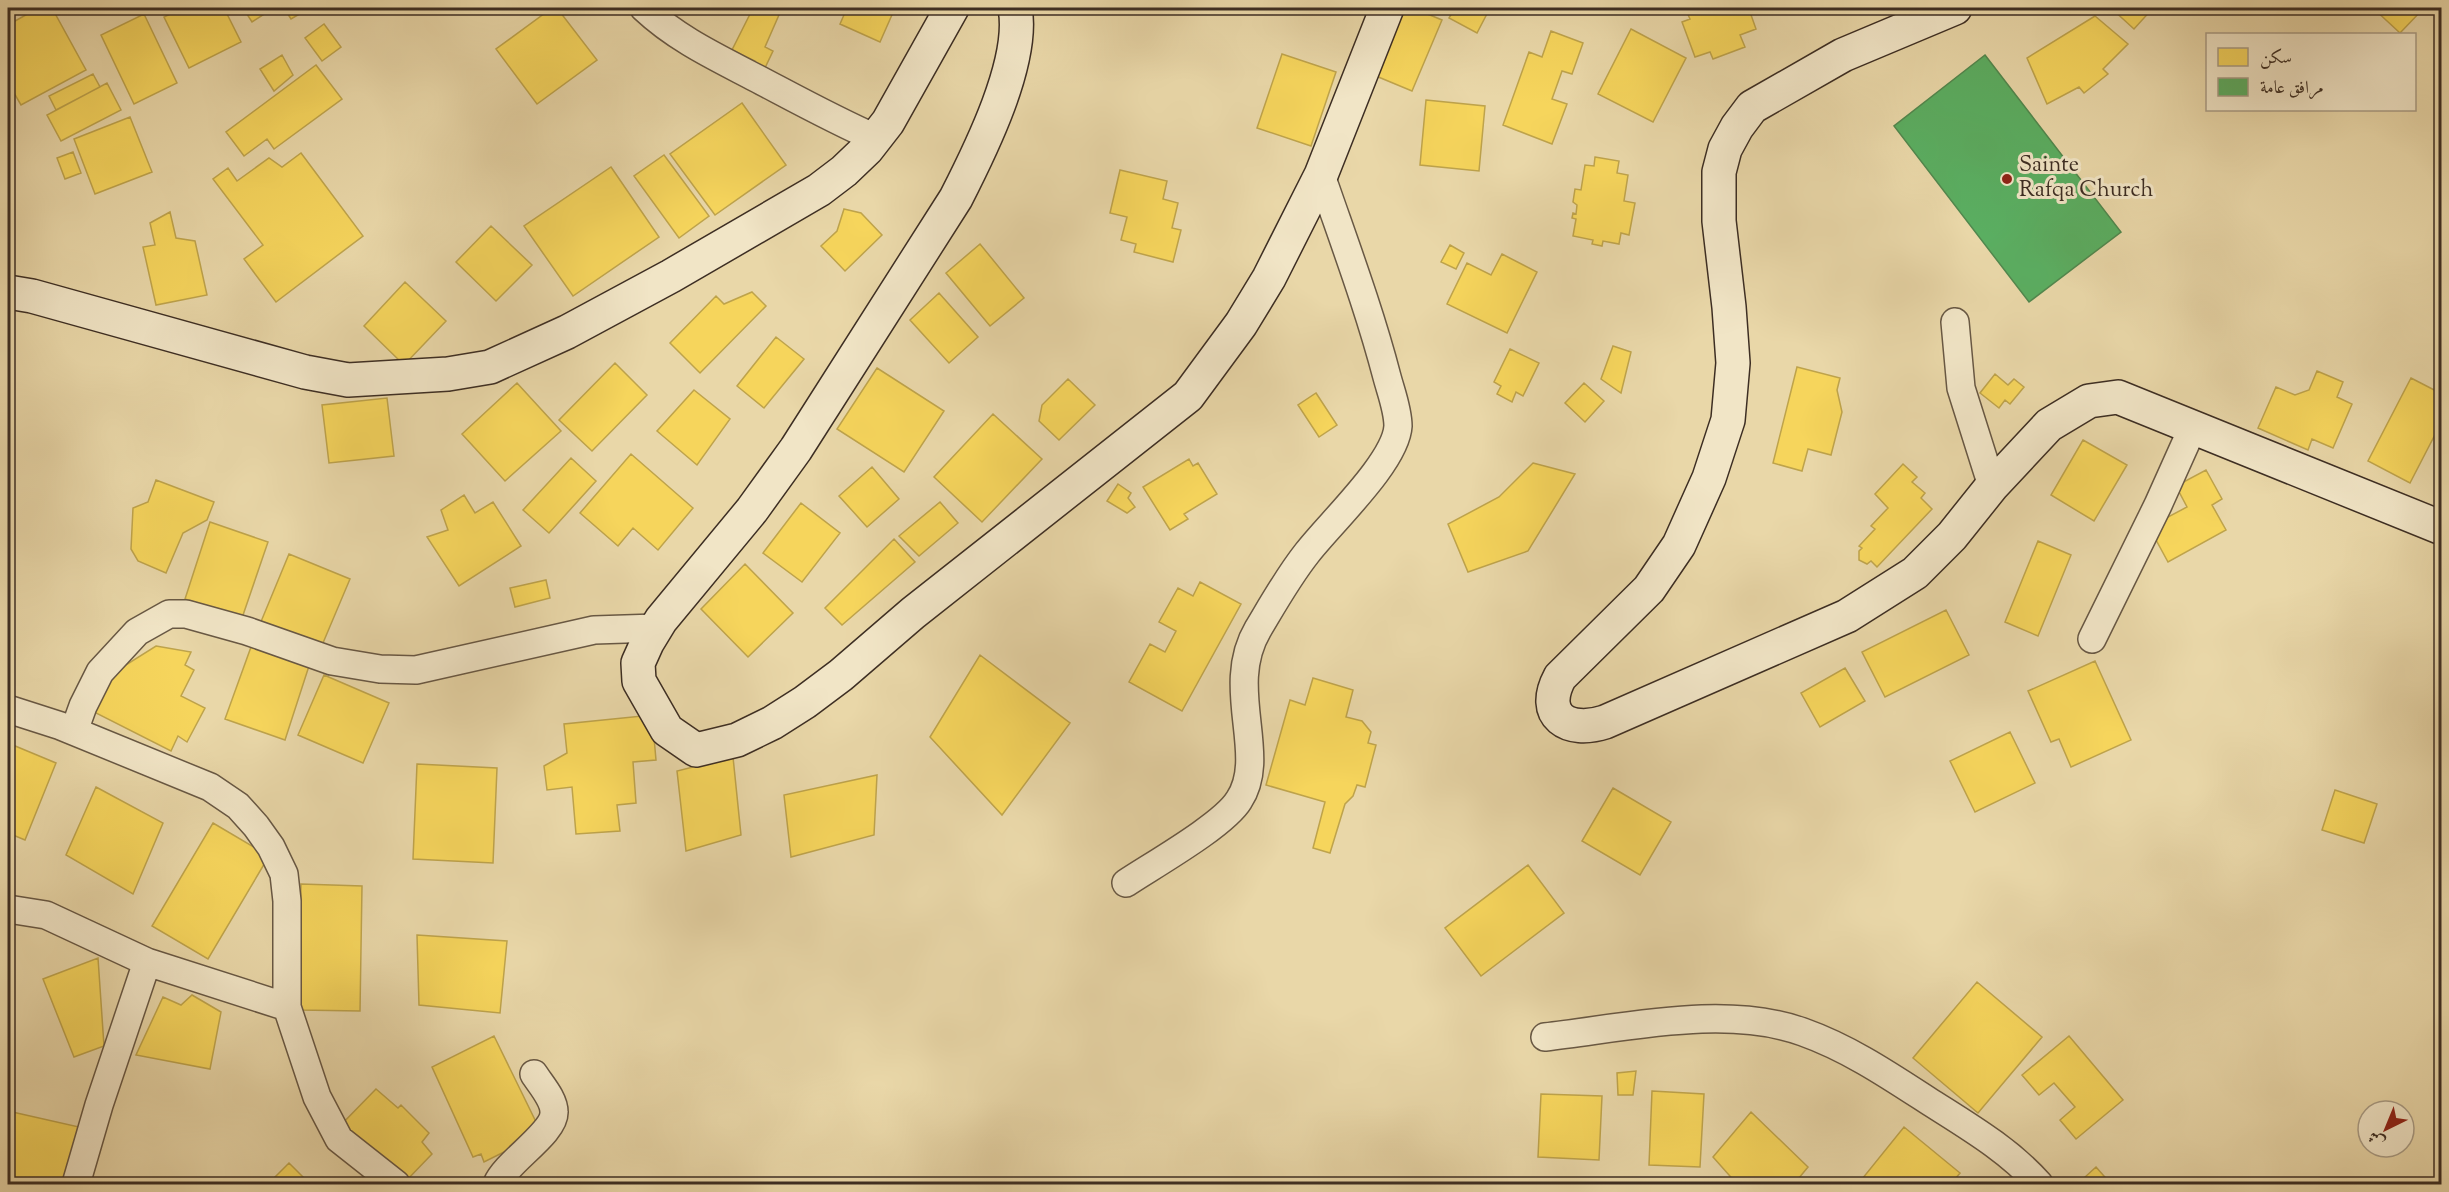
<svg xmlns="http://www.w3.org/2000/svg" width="2449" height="1192" viewBox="0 0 2449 1192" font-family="'Sorts Mill Goudy',Amiri,serif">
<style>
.homes{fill:#f6d55c;stroke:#bea34b;stroke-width:1.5}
.public{fill:#5aae61;stroke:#51884e;stroke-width:1.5}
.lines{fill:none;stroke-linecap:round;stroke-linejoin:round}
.street-casing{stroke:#685844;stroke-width:30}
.secondary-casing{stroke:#3d2e23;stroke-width:36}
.street{stroke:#f1e5c6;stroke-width:27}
.secondary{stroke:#f1e5c6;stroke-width:33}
.poi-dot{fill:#8f2418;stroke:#f1e5c6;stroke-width:2}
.labels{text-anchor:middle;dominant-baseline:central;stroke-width:6;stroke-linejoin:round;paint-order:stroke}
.poi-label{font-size:22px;fill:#3d2e23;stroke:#f1e5c6;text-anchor:start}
</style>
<rect width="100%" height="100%" fill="#e9d7a8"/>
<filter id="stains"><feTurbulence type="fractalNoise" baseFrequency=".00333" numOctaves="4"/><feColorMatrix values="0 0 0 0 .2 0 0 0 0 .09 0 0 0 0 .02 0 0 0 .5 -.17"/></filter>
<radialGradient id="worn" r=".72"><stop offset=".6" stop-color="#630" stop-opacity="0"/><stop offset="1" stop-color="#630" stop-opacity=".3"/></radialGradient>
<path class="homes" d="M 38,8 L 52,8 L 86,70 L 21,105 L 10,86 L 8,87 L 8,25 Z
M 183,8 L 224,8 L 241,42 L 189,68 L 164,17 Z
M 243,8 L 274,8 L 252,22 Z
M 284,8 L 310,8 L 291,19 Z
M 552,8 L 557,8 L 597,60 L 537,104 L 496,49 Z
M 745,8 L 782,8 L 765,47 L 773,51 L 763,72 L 752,67 L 755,61 L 732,50 L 750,14 L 744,11 Z
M 847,8 L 895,8 L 880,42 L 840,24 Z
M 1405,8 L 1413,8 L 1442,20 L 1412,91 L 1376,76 Z
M 1455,8 L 1490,8 L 1477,33 L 1449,18 Z
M 1685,8 L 1761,8 L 1750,12 L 1756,29 L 1740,35 L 1745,47 L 1713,59 L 1710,52 L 1695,57 L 1682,22 L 1690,19 Z
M 2111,8 L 2153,8 L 2134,29 Z
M 2373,8 L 2424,8 L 2400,33 Z
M 144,14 L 177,83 L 134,104 L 101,35 Z
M 2095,16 L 2128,44 L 2103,69 L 2108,74 L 2084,93 L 2079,87 L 2047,104 L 2027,58 Z
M 324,24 L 341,47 L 322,61 L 305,38 Z
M 1631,29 L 1686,58 L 1653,122 L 1598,94 Z
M 1551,31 L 1583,43 L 1572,74 L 1562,71 L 1552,99 L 1567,104 L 1552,144 L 1503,125 L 1529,52 L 1542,57 Z
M 1282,54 L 1336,72 L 1311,146 L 1257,128 Z
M 282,55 L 293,75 L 274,91 L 260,69 Z
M 316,65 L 342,99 L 274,149 L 267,139 L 244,156 L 226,132 Z
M 93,74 L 100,87 L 56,110 L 49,96 Z
M 107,83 L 121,110 L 61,141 L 47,115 Z
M 1426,100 L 1485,106 L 1479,171 L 1420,165 Z
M 742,103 L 786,165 L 715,215 L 670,154 Z
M 130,117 L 152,172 L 95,194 L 74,139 Z
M 73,152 L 81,173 L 65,179 L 57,158 Z
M 301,153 L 363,236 L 276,302 L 244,259 L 263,245 L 213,179 L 228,168 L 237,181 L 269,158 L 282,167 Z
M 664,155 L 709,216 L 679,238 L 634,176 Z
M 1595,157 L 1619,161 L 1617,173 L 1628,175 L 1624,201 L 1635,203 L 1629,235 L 1621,233 L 1619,244 L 1603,241 L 1602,246 L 1592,244 L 1593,240 L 1573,236 L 1576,219 L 1572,218 L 1573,213 L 1576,214 L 1577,205 L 1573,202 L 1575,189 L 1581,190 L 1585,165 L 1594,166 Z
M 611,167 L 659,237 L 573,296 L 524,226 Z
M 1120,170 L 1167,181 L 1163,199 L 1178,203 L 1172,228 L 1181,230 L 1173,262 L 1134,252 L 1136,244 L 1121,240 L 1127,217 L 1110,213 Z
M 844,209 L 861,213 L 882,235 L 845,271 L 821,246 L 837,231 Z
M 170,212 L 176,238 L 195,241 L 207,295 L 156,305 L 143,247 L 155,245 L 150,223 Z
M 491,226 L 532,265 L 496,301 L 456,262 Z
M 980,244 L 1024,298 L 990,326 L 946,273 Z
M 1450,245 L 1464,253 L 1456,269 L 1441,262 Z
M 1502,254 L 1537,272 L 1507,333 L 1447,304 L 1467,263 L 1491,275 Z
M 405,282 L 446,321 L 404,365 L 364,326 Z
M 752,292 L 766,306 L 700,373 L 670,343 L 716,296 L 724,304 Z
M 939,293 L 978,337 L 949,363 L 910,320 Z
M 776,337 L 804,359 L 764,408 L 737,386 Z
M 1613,346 L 1631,352 L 1621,393 L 1601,379 Z
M 1510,349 L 1539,363 L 1523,396 L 1516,392 L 1512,402 L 1497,394 L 1501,386 L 1494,382 Z
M 615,363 L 647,395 L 592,451 L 559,420 Z
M 1797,367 L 1840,378 L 1837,390 L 1842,412 L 1831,455 L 1808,449 L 1802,471 L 1773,463 Z
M 877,368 L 944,411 L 904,472 L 837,429 Z
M 2317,371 L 2343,382 L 2337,397 L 2352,404 L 2333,448 L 2312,439 L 2308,450 L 2258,428 L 2276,387 L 2295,395 L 2309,390 Z
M 1995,374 L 2008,385 L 2014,379 L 2024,387 L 2010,404 L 2005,400 L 1999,408 L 1980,393 Z
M 2411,378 L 2442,394 L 2442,421 L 2410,483 L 2368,461 Z
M 1068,379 L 1095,405 L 1059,440 L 1039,421 L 1042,405 Z
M 517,383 L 561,431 L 505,481 L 462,434 Z
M 1584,383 L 1604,401 L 1585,422 L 1565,403 Z
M 694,390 L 730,419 L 697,465 L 657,431 Z
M 1316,393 L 1337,425 L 1319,437 L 1298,405 Z
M 387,398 L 394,456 L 329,463 L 322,405 Z
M 993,414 L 1042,459 L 982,522 L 934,477 Z
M 2083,440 L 2127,465 L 2094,521 L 2051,495 Z
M 631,454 L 693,508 L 658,550 L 633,528 L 618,546 L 580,513 Z
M 571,458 L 596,481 L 549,533 L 523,510 Z
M 1189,459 L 1193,466 L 1198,463 L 1217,494 L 1184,514 L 1188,519 L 1170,530 L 1143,487 Z
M 1533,463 L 1575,474 L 1528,551 L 1468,572 L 1448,524 L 1499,497 Z
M 1903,464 L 1917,477 L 1912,482 L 1925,493 L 1921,498 L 1932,509 L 1877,567 L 1871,561 L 1867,564 L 1859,560 L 1859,551 L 1862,548 L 1859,546 L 1875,529 L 1871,526 L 1888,508 L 1875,494 Z
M 872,467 L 899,499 L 867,527 L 839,496 Z
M 2206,470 L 2222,499 L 2212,505 L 2226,530 L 2168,562 L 2149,527 L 2187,507 L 2176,486 Z
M 156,480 L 214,502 L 207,520 L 183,533 L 166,573 L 138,561 L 131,549 L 133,508 L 148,502 Z
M 1118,484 L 1131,493 L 1128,498 L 1135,507 L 1127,513 L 1107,501 Z
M 464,495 L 475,513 L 493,502 L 521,546 L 459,586 L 427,537 L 448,530 L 441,510 Z
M 940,502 L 958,523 L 919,556 L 899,536 Z
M 801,503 L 840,533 L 802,582 L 763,553 Z
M 210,522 L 268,542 L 242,618 L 185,599 Z
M 894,539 L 915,562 L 842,625 L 825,608 Z
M 2038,541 L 2071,555 L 2038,636 L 2005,622 Z
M 289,554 L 350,579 L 320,650 L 260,624 Z
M 745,564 L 793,613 L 748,657 L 701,609 Z
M 546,580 L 550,598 L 515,607 L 510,588 Z
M 1200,582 L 1241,604 L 1182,711 L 1129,682 L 1150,644 L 1165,652 L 1176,631 L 1159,622 L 1178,588 L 1193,596 Z
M 1946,610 L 1969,655 L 1885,697 L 1862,652 Z
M 156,646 L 191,652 L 185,665 L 194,670 L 181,696 L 205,708 L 187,742 L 178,736 L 171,751 L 94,712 L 113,673 Z
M 251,647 L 309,666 L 285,740 L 225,719 Z
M 980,655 L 1070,723 L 1002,815 L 930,737 Z
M 2095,661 L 2131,740 L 2071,767 L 2059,739 L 2051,742 L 2028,691 Z
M 1845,668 L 1865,701 L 1820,727 L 1801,693 Z
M 324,675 L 389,703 L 363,763 L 298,735 Z
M 1313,678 L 1353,690 L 1346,717 L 1362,721 L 1371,732 L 1368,743 L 1376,745 L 1365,787 L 1357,785 L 1353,796 L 1345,804 L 1330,853 L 1313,848 L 1325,802 L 1266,785 L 1290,700 L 1305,705 Z
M 652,715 L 656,760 L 633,762 L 636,803 L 617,805 L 620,831 L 576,834 L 572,787 L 547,790 L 544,766 L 567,753 L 564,724 Z
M 2010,732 L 2035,783 L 1975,812 L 1950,761 Z
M 8,743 L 56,763 L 25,840 L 8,833 Z
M 733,757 L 741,835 L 686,851 L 677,771 Z
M 417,764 L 497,768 L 493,863 L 413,859 Z
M 877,775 L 874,835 L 791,857 L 784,795 Z
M 96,787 L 163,823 L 133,894 L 66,855 Z
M 1613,788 L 1671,822 L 1640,875 L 1582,841 Z
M 2335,790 L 2377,804 L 2364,843 L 2322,830 Z
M 213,823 L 269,856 L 208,959 L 152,926 Z
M 1528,865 L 1564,913 L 1481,976 L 1445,928 Z
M 301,884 L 362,886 L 360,1011 L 299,1010 Z
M 417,935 L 507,941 L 500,1013 L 419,1005 Z
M 98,958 L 104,1046 L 74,1057 L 43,979 Z
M 1977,982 L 2042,1037 L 1978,1113 L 1913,1058 Z
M 192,995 L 221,1012 L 210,1069 L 136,1055 L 163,997 L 181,1005 Z
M 494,1036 L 538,1126 L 506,1151 L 484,1162 L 481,1154 L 473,1157 L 432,1067 Z
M 2069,1036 L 2123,1100 L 2076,1139 L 2060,1120 L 2075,1107 L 2054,1083 L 2039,1095 L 2022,1075 Z
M 1636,1071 L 1633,1095 L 1618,1095 L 1617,1073 Z
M 376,1089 L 398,1108 L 401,1105 L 429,1133 L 422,1142 L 432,1154 L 405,1182 L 338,1128 Z
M 1652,1091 L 1704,1094 L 1700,1167 L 1649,1165 Z
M 1541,1094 L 1602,1096 L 1599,1160 L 1538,1157 Z
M 8,1111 L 79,1127 L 67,1184 L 45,1184 L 8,1176 Z
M 1751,1112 L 1808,1167 L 1794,1184 L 1737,1184 L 1713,1157 Z
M 1904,1127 L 1960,1173 L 1951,1184 L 1869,1184 L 1862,1179 Z
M 289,1163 L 310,1184 L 268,1184 Z
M 2096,1167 L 2111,1184 L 2090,1184 L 2085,1177 Z
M 989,1178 L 1060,1180 L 1059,1184 L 989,1184 Z"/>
<path class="public" d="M 1985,55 L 2121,232 L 2029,302 L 1894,126 Z"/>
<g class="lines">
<defs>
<path id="street" d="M 644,8 C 677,39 716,57 756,78 C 796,99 834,120 875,138
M 1955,322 L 1961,388 L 1992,486
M 2092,639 L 2158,505 L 2193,427
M 8,709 L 61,726 L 210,787 L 238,806 L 256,826 L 271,847 L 284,874 L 287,901 L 287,1007 L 317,1097 L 339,1139 L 396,1184
M 74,731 L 83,706 L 100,672 L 137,632 L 169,614 L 186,614 L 247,631 L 332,661 L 380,669 L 416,670 L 594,630 L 656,628
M 1126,883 C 1153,865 1224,825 1239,800 C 1269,755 1223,688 1258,629 C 1273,604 1288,577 1307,553 C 1330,523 1396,462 1398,426 C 1398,410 1391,392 1387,377 C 1369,308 1344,242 1321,175
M 8,909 L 46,915 L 147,962 L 99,1105 L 76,1184
M 147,962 L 287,1007
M 1545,1037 C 1625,1028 1726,1004 1803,1032 C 1848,1048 1887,1074 1927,1100 C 1966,1125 2008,1149 2039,1184
M 497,1184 C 506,1162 555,1133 554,1112 C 554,1099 541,1085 534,1074"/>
<path id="secondary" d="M 1015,8 C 1025,61 980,151 956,198 L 796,449 L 752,510 L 661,620 L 647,643 L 638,663 L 639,681 L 667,730 L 696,750 L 737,740 L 772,723 L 805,702 L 841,675 L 913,613 L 1188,396 L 1241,324 L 1269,278 L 1321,175 L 1387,8
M 1955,8 L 1843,55 L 1752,107 L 1737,127 L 1725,149 L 1719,172 L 1719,221 L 1729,307 L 1733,363 L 1728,420 L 1709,478 L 1679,545 L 1649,589 L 1560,677 C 1539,716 1568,734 1605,722 L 1847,616 L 1915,573 L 1952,536 L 1992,486 L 2049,425 L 2089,401 L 2118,397 L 2442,528
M 8,292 L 32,296 L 305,372 L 348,380 L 448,374 L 490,367 L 567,332 L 671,276 L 819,190 L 844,171 L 867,149 L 888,122 L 952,8"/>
</defs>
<use href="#street" class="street-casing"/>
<use href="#secondary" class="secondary-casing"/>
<use href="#street" class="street"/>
<use href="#secondary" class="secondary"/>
</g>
<circle class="poi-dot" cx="2007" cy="179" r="6"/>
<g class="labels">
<g class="poi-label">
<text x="2019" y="166">Sainte<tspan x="2019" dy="25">Rafqa Church</tspan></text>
</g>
</g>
<rect width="2449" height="1192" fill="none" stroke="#e9d7a8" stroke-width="30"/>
<rect x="9" y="9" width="2431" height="1174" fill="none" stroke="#3d2e23" stroke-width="3"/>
<rect x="15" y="15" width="2419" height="1162" fill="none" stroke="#3d2e23" stroke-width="1.5"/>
<rect x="2206" y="33" width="210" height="78" fill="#f1e5c6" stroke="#a99c85" stroke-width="1.5"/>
<rect x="2218" y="48" width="30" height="18" fill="#f6d55c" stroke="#a99c85" stroke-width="1.5"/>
<text x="2260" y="63" font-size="18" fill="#3d2e23">سكن</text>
<rect x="2218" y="78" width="30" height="18" fill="#5aae61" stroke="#a99c85" stroke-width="1.5"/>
<text x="2260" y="93" font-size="18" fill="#3d2e23">مرافق عامة</text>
<g transform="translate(2386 1129) rotate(223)"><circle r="28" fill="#f1e5c6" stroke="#a99c85" stroke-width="1.5"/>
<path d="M0-4.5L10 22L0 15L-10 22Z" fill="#8f2418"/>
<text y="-9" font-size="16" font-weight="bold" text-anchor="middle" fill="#3d2e23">ش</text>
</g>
<rect width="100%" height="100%" filter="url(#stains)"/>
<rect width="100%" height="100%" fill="url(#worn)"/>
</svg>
